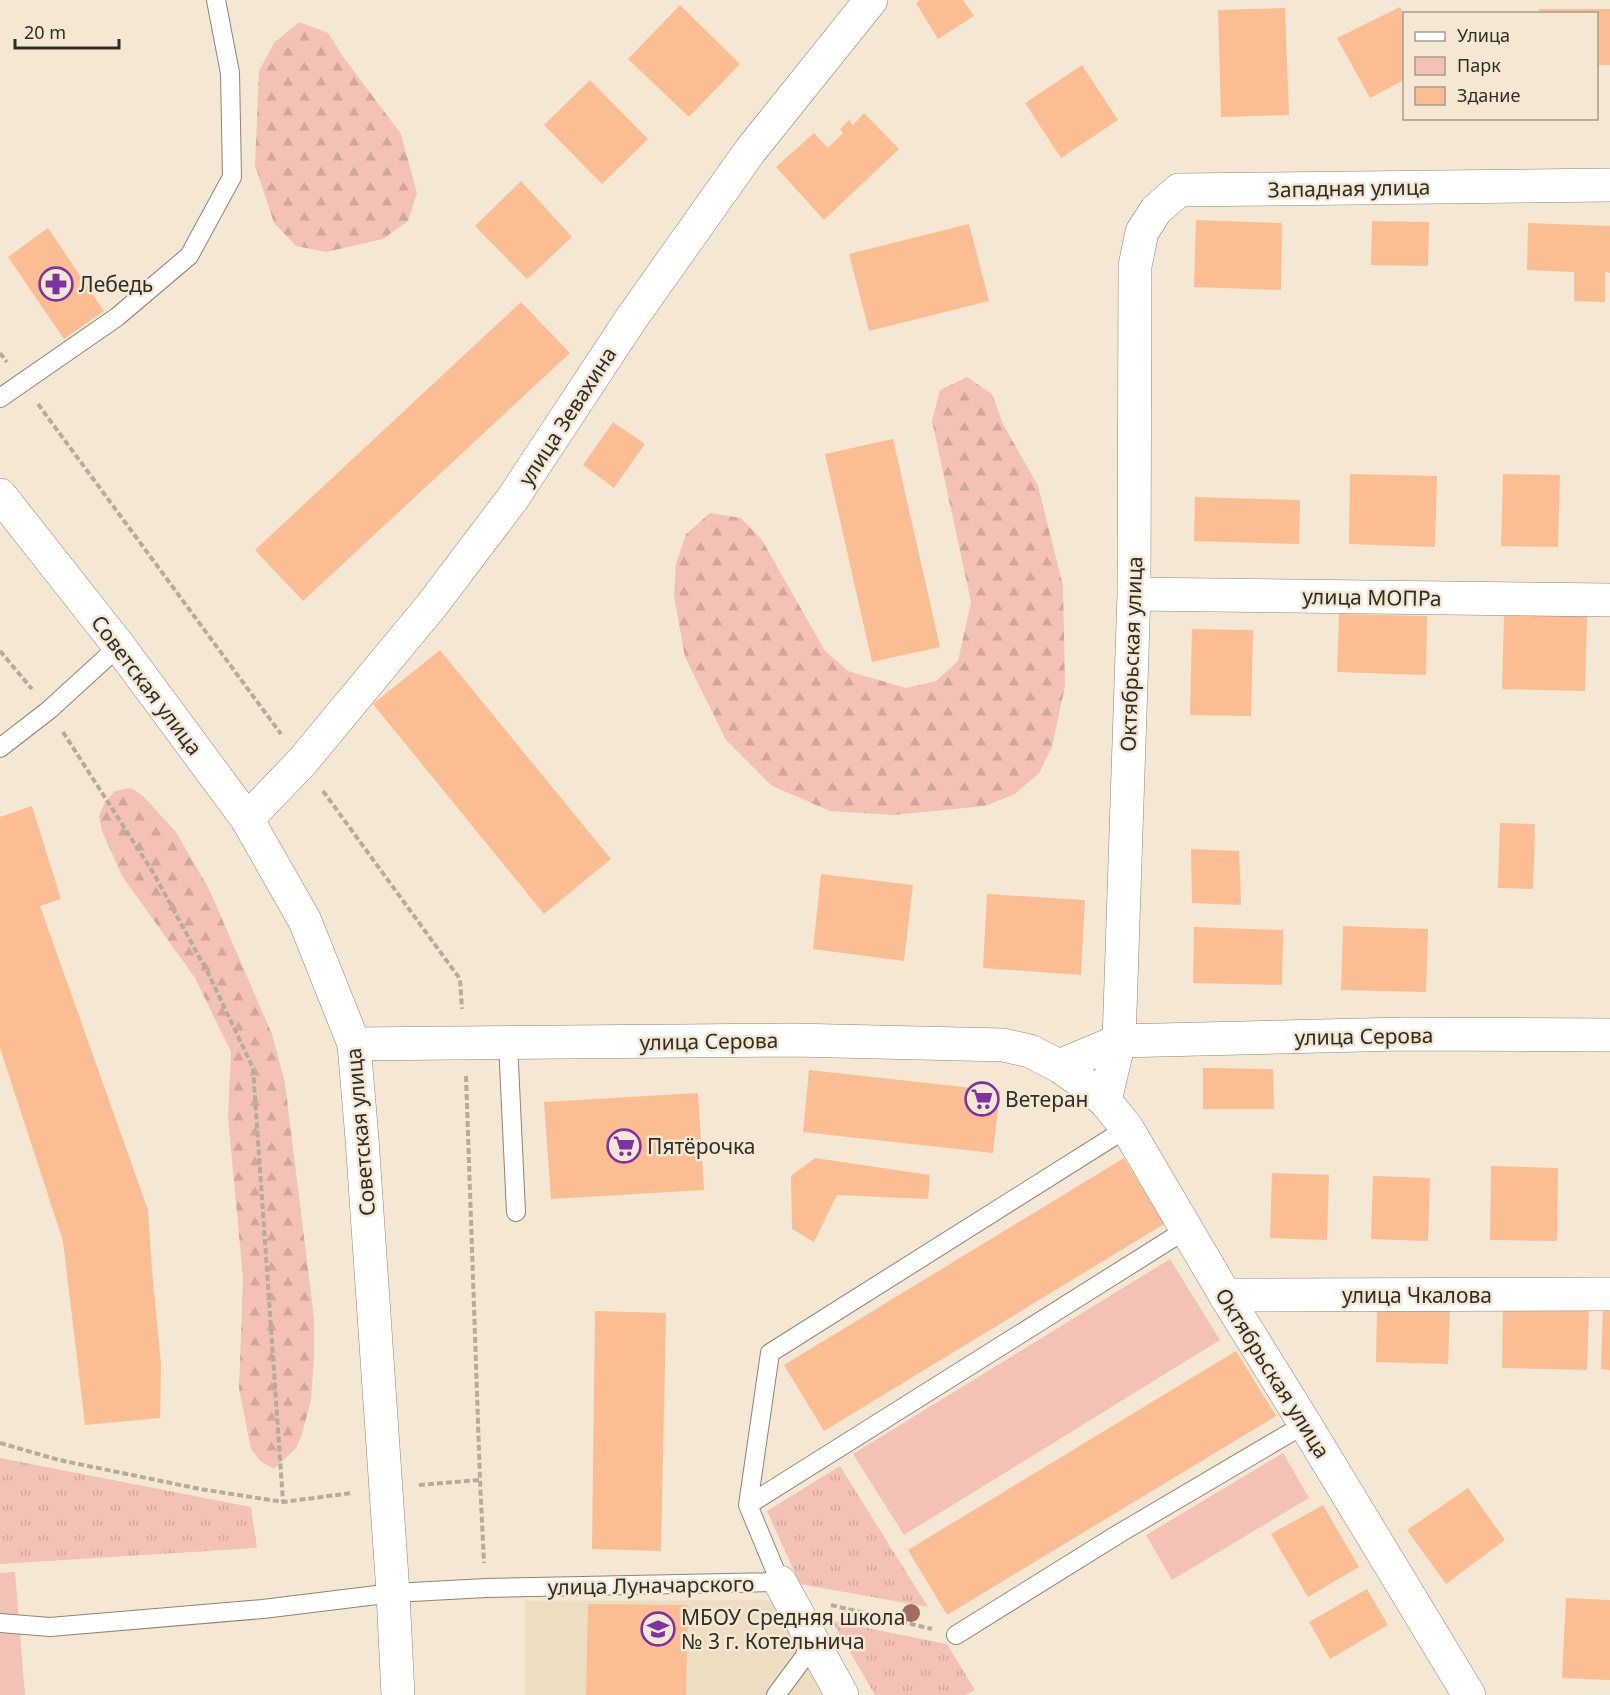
<svg xmlns="http://www.w3.org/2000/svg" width="1610" height="1695" viewBox="0 0 1610 1695" font-family="'Noto Sans',sans-serif">
<style>
.built{fill:#eddec2}
.grass{fill:url(#grass-tufts)}
.forest{fill:url(#forest-firs)}
.park{fill:#f4c1b7}
.building{fill:#fbbd91}
.lines{fill:none;stroke-linecap:round;stroke-linejoin:round}
.lane-casing{stroke:#8f8472;stroke-width:20}
.street-casing{stroke:#8f8472;stroke-width:34}
.secondary-casing{stroke:#8f8472;stroke-width:34}
.primary-casing{stroke:#8f8472;stroke-width:34}
.path{stroke:#b5ac9c;stroke-width:4;stroke-dasharray:6 3;stroke-linecap:butt}
.lane{stroke:#fff;stroke-width:18}
.street{stroke:#fff;stroke-width:33}
.secondary{stroke:#fff;stroke-width:33}
.primary{stroke:#fff;stroke-width:33}
.tree{fill:#a36c60}
.labels{text-anchor:middle;dominant-baseline:central;stroke-width:5;stroke-linejoin:round;paint-order:stroke}
.street-label{font-size:21px;fill:#312d25;stroke:#f4e8d4}
.poi-label{font-size:21px;fill:#312d25;stroke:#f4e8d4;text-anchor:start}
</style>
<defs>
<pattern id="grass-tufts" width="24" height="20" patternUnits="userSpaceOnUse" patternTransform="scale(1.5)"><rect width="24" height="20" fill="#f4c1b7"/><path d="M3 7l-1-3M5 7V3M7 7l1-3M15 17l-1-3M17 17v-4M19 17l1-3" fill="none" stroke="#d2a69d"/></pattern>
<pattern id="forest-firs" width="22" height="20" patternUnits="userSpaceOnUse" patternTransform="scale(1.5)"><rect width="22" height="20" fill="#f4c1b7"/><path d="M5 1l3.5 6h-7zM16 11l3.5 6h-7z" fill="#d2a69d"/></pattern>
</defs>
<rect width="100%" height="100%" fill="#f4e8d4"/>
<path class="built" d="M 775,1600 L 825,1695 L 525,1695 L 525,1601 Z"/>
<path class="grass" d="M 0,1458 L 251,1507 L 257,1548 L 0,1564 Z
M 840,1466 L 928,1607 L 800,1584 L 767,1511 Z
M 832,1621 L 947,1644 L 975,1690 L 965,1695 L 875,1695 Z"/>
<path class="forest" d="M 299,22 L 328,33 L 344,58 L 401,134 L 417,193 L 408,221 L 383,239 L 326,252 L 296,246 L 274,223 L 255,165 L 259,71 L 274,43 Z
M 967,377 L 992,394 L 1003,424 L 1038,486 L 1063,586 L 1065,686 L 1052,747 L 1039,773 L 1015,794 L 985,806 L 894,815 L 830,811 L 772,786 L 726,740 L 685,657 L 674,596 L 676,564 L 686,534 L 710,513 L 741,518 L 762,540 L 825,651 L 848,671 L 906,688 L 936,681 L 958,661 L 971,602 L 932,421 L 940,390 Z
M 131,788 L 143,796 L 176,832 L 209,889 L 272,1034 L 285,1083 L 314,1318 L 314,1359 L 311,1400 L 302,1434 L 296,1448 L 274,1469 L 260,1461 L 251,1449 L 239,1389 L 243,1278 L 228,1117 L 231,1052 L 195,978 L 122,876 L 102,831 L 99,816 L 105,802 L 115,791 Z"/>
<path class="park" d="M 1170,1259 L 1220,1340 L 904,1535 L 853,1454 Z
M 1283,1453 L 1309,1498 L 1172,1580 L 1146,1535 Z
M 15,1572 L 25,1695 L 0,1695 L 0,1573 Z"/>
<path class="building" d="M 920,0 L 963,0 L 974,16 L 938,39 L 916,3 Z
M 680,5 L 740,64 L 689,117 L 628,59 Z
M 1400,7 L 1404,15 L 1404,80 L 1370,98 L 1337,38 Z
M 1285,8 L 1289,115 L 1221,117 L 1218,10 Z
M 1539,9 L 1610,9 L 1610,65 L 1596,65 L 1596,14 L 1538,14 Z
M 1082,65 L 1118,120 L 1061,158 L 1025,103 Z
M 590,80 L 648,139 L 602,184 L 544,125 Z
M 864,113 L 899,149 L 824,220 L 776,167 L 814,133 L 828,148 L 843,133 L 840,129 L 849,120 L 853,125 Z
M 521,181 L 572,237 L 527,279 L 475,226 Z
M 1196,220 L 1282,223 L 1281,290 L 1194,287 Z
M 1372,221 L 1429,222 L 1428,266 L 1371,265 Z
M 1528,223 L 1610,226 L 1610,273 L 1605,272 L 1605,302 L 1574,301 L 1574,272 L 1527,270 Z
M 969,224 L 989,301 L 869,331 L 849,254 Z
M 48,228 L 104,311 L 64,339 L 8,257 Z
M 521,302 L 570,353 L 303,601 L 255,550 Z
M 613,422 L 645,444 L 614,488 L 583,465 Z
M 893,439 L 940,647 L 872,662 L 825,454 Z
M 1350,474 L 1437,476 L 1435,547 L 1349,544 Z
M 1503,474 L 1560,475 L 1558,547 L 1501,546 Z
M 1195,497 L 1300,500 L 1299,544 L 1194,541 Z
M 1504,613 L 1587,615 L 1585,691 L 1502,689 Z
M 1339,614 L 1427,616 L 1426,675 L 1337,672 Z
M 1192,629 L 1253,630 L 1251,716 L 1190,715 Z
M 440,650 L 611,859 L 544,914 L 373,704 Z
M 32,806 L 61,899 L 40,906 L 148,1210 L 152,1271 L 161,1364 L 160,1418 L 85,1425 L 63,1241 L 0,1048 L 0,817 Z
M 1500,823 L 1535,824 L 1533,889 L 1498,888 Z
M 1191,849 L 1239,851 L 1241,905 L 1192,903 Z
M 821,874 L 913,885 L 904,961 L 813,949 Z
M 987,894 L 1085,900 L 1081,975 L 983,968 Z
M 1343,926 L 1428,929 L 1426,992 L 1341,990 Z
M 1194,927 L 1283,930 L 1282,985 L 1193,983 Z
M 1203,1068 L 1273,1069 L 1274,1109 L 1203,1109 Z
M 809,1070 L 1000,1091 L 993,1153 L 803,1132 Z
M 698,1093 L 704,1190 L 551,1199 L 544,1102 Z
M 815,1158 L 930,1175 L 928,1199 L 837,1195 L 814,1242 L 792,1229 L 791,1176 Z
M 1124,1158 L 1164,1224 L 824,1431 L 784,1365 Z
M 1491,1166 L 1558,1168 L 1557,1241 L 1490,1240 Z
M 1272,1173 L 1329,1175 L 1327,1240 L 1270,1238 Z
M 1373,1176 L 1430,1178 L 1428,1241 L 1371,1239 Z
M 1377,1304 L 1450,1306 L 1448,1364 L 1376,1362 Z
M 1503,1304 L 1589,1306 L 1587,1370 L 1502,1368 Z
M 1603,1306 L 1610,1306 L 1610,1370 L 1601,1369 Z
M 595,1311 L 666,1313 L 661,1551 L 592,1549 Z
M 1236,1351 L 1276,1416 L 947,1615 L 908,1550 Z
M 1468,1488 L 1505,1540 L 1446,1584 L 1407,1530 Z
M 1323,1505 L 1359,1567 L 1308,1597 L 1271,1534 Z
M 1367,1589 L 1388,1625 L 1330,1659 L 1309,1622 Z
M 1566,1598 L 1610,1600 L 1610,1680 L 1562,1678 Z
M 588,1604 L 688,1605 L 686,1695 L 586,1695 Z"/>
<g class="lines">
<defs>
<path id="lane" d="M 0,398 L 117,317 L 189,256 L 232,177 L 230,73 L 216,0
M 0,748 L 49,710 L 119,646
M 508,1043 L 516,1212
M 748,1505 L 770,1353 L 1127,1128
M 0,1623 L 50,1627 L 263,1609 L 393,1593 L 486,1588 L 780,1582 L 748,1505 L 1187,1229
M 956,1635 L 1120,1533 L 1305,1424
M 776,1695 L 805,1656 L 809,1635"/>
<path id="street" d="M 1134,594 L 1610,600
M 247,819 L 302,762 L 432,605 L 513,498 L 631,319 L 750,151 L 871,0
M 1059,1066 L 1119,1041 L 1403,1034 L 1610,1035
M 1105,1101 L 1119,1041 L 1134,594 L 1135,266 L 1142,232 L 1156,210 L 1179,190 L 1610,185
M 1225,1295 L 1610,1294
M 780,1582 L 842,1695"/>
<path id="secondary" d="M 354,1044 L 793,1040 L 1003,1045 L 1030,1051 L 1059,1066 L 1085,1084 L 1105,1101 L 1127,1128 L 1225,1295 L 1305,1424 L 1469,1695"/>
<path id="primary" d="M 0,495 L 119,646 L 247,819 L 305,921 L 354,1044 L 362,1139 L 393,1593 L 398,1695"/>
</defs>
<use href="#lane" class="lane-casing"/>
<use href="#street" class="street-casing"/>
<use href="#secondary" class="secondary-casing"/>
<use href="#primary" class="primary-casing"/>
<path class="path" d="M 0,353 L 7,362
M 38,404 L 281,734
M 0,651 L 32,689
M 63,732 L 154,874 L 209,975 L 253,1068 L 283,1502
M 323,791 L 460,979 L 462,1009
M 466,1076 L 480,1480 L 484,1563
M 0,1443 L 59,1460 L 200,1489 L 283,1502 L 352,1493
M 419,1485 L 480,1480
M 831,1605 L 932,1629"/>
<use href="#lane" class="lane"/>
<use href="#street" class="street"/>
<use href="#secondary" class="secondary"/>
<use href="#primary" class="primary"/>
</g>
<circle class="tree" cx="911" cy="1613" r="9"/>
<defs>
<symbol id="pharmacy-ring" viewBox="-11 -11 22 22"><circle r="9.5" fill="#f4e8d4" stroke="#7d32a3" stroke-width="1.5"/><path d="M-2-6h4v4h4v4h-4v4h-4v-4h-4v-4h4Z" fill="#7d32a3"/></symbol>
<symbol id="supermarket-ring" viewBox="-11 -11 22 22"><circle r="9.5" fill="#f4e8d4" stroke="#7d32a3" stroke-width="1.5"/><path d="M-6-5.5h2.5l.6 2H6L4.5 2H-2.5L-4.4-4H-6ZM-1.5 3.2a1.3 1.3 0 1 0 .1 0ZM3 3.2a1.3 1.3 0 1 0 .1 0Z" fill="#7d32a3"/></symbol>
<symbol id="school-ring" viewBox="-11 -11 22 22"><circle r="9.5" fill="#f4e8d4" stroke="#7d32a3" stroke-width="1.5"/><path d="M0-5L7-2L0 1L-7-2ZM-4 1L0 2.5L4 1V4Q0 6-4 4Z" fill="#7d32a3"/></symbol>
</defs>
<g fill-rule="evenodd">
<use href="#pharmacy-ring" x="37" y="265" width="38" height="38"/>
<use href="#supermarket-ring" x="963" y="1080" width="38" height="38"/>
<use href="#supermarket-ring" x="605" y="1127" width="38" height="38"/>
<use href="#school-ring" x="639" y="1610" width="38" height="38"/>
</g>
<g class="labels">
<g class="street-label">
<text transform="translate(1349 188) rotate(-1)">Западная улица</text>
<text transform="translate(567 416) rotate(-57)">улица Зевахина</text>
<text transform="translate(1372 597) rotate(1)">улица МОПРа</text>
<text transform="translate(1131 654) rotate(-88)">Октябрьская улица</text>
<text transform="translate(147 685) rotate(53)">Советская улица</text>
<text transform="translate(1364 1036) rotate(-1)">улица Серова</text>
<text transform="translate(709 1041) rotate(-1)">улица Серова</text>
<text transform="translate(360 1132) rotate(-95)">Советская улица</text>
<text x="1417" y="1295">улица Чкалова</text>
<text transform="translate(1273 1373) rotate(58)">Октябрьская улица</text>
<text transform="translate(651 1585) rotate(-1)">улица Луначарского</text>
</g>
<g class="poi-label">
<text x="79" y="284">Лебедь</text>
<text x="1005" y="1099">Ветеран</text>
<text x="647" y="1146">Пятёрочка</text>
<text x="681" y="1617">МБОУ Средняя школа<tspan x="681" dy="24">№ 3 г. Котельнича</tspan></text>
</g>
</g>
<rect x="1403" y="12" width="195" height="108" fill="#f4e8d4" stroke="#a69d8e" stroke-width="1.5"/>
<rect x="1415" y="32" width="30" height="9" fill="#ffffff" stroke="#a69d8e" stroke-width="1.5"/>
<text x="1457" y="42" font-size="18" fill="#312d25">Улица</text>
<rect x="1415" y="57" width="30" height="18" fill="#f4c1b7" stroke="#a69d8e" stroke-width="1.5"/>
<text x="1457" y="72" font-size="18" fill="#312d25">Парк</text>
<rect x="1415" y="87" width="30" height="18" fill="#fbbd91" stroke="#a69d8e" stroke-width="1.5"/>
<text x="1457" y="102" font-size="18" fill="#312d25">Здание</text>
<path d="M15 39v9h104v-9" fill="none" stroke="#312d25" stroke-width="3"/>
<text x="24" y="39" font-size="18" fill="#312d25" stroke="#f4e8d4" stroke-width="4.5" paint-order="stroke">20 m</text>
</svg>
